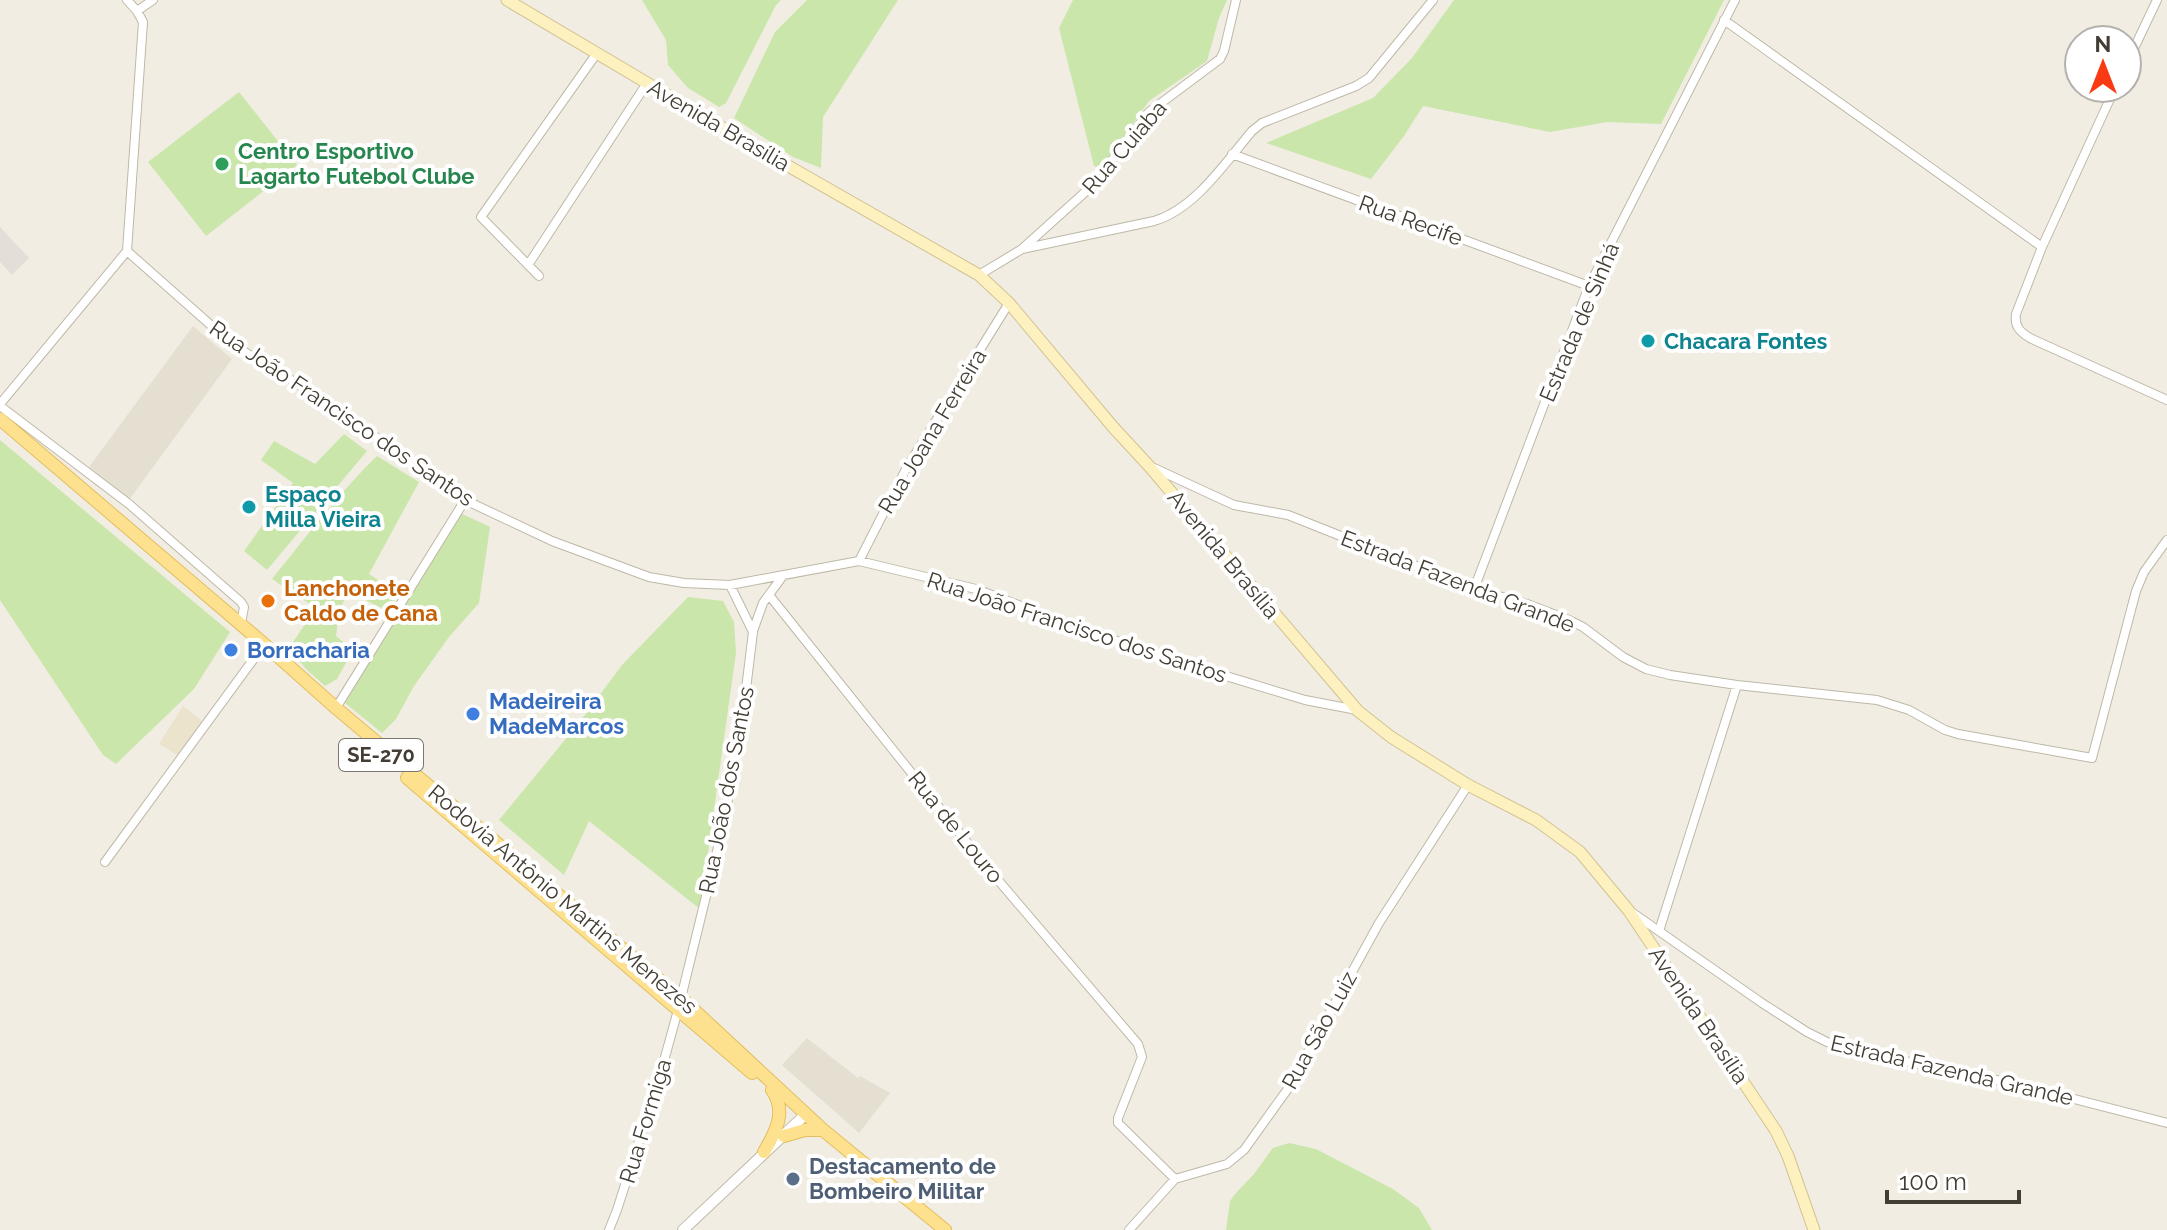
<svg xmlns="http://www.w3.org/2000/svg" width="2167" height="1230" viewBox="0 0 2167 1230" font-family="Raleway,sans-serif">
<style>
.residential{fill:#e5dfd1}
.industrial{fill:#e3ded8}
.education{fill:#ebe3cc}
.green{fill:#cae6ab}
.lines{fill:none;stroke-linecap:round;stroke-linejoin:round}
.minor-casing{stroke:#bfb8a8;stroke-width:10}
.tertiary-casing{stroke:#bfb8a8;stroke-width:12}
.secondary-casing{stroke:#d2c292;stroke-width:13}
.primary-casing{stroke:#e2be5f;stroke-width:14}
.minor{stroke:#fff;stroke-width:8}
.tertiary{stroke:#fff;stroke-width:10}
.secondary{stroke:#fef1c0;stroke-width:11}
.primary{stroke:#fee18f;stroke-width:12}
.leisure-dot{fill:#2e9e5b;stroke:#fff;stroke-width:3}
.culture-dot{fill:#0f9aa8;stroke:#fff;stroke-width:3}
.food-dot{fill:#e8710a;stroke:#fff;stroke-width:3}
.shop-dot{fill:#3f7fe0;stroke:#fff;stroke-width:3}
.service-dot{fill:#5c6f8a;stroke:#fff;stroke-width:3}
.labels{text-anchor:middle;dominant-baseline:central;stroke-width:8;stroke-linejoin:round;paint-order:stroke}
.shield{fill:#fff;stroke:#7b7770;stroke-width:2}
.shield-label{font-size:20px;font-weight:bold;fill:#433d33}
.street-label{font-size:22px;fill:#433d33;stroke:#fff}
.leisure-label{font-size:22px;font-weight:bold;fill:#27864d;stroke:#fff;text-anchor:start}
.culture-label{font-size:22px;font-weight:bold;fill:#0d838f;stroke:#fff;text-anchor:start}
.food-label{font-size:22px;font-weight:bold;fill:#c56008;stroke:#fff;text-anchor:start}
.shop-label{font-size:22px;font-weight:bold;fill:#366cbe;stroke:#fff;text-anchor:start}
.service-label{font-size:22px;font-weight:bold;fill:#4e5e75;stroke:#fff;text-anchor:start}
</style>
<rect width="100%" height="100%" fill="#f1ede3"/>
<path class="residential" d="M 193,326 L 232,359 L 129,500 L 89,467 Z
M 807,1038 L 858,1078 L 860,1076 L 890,1093 L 859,1133 L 782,1065 Z"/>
<path class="industrial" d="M 0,227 L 29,258 L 12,275 L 0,262 Z"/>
<path class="education" d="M 183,706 L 203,722 L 179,756 L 159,744 Z"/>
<path class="green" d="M 642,0 L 781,0 L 776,5 L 726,103 L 719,107 L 688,88 L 668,65 L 666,40 Z
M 807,0 L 898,0 L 823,117 L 821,168 L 793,157 L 734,118 L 775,32 Z
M 1073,0 L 1227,0 L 1219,18 L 1207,61 L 1149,101 L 1101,169 L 1094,166 L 1059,28 Z
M 1454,0 L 1724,0 L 1661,124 L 1607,122 L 1550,132 L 1423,106 L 1404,136 L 1371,179 L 1266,143 L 1373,98 L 1412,58 Z
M 239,92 L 297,165 L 206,236 L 148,162 Z
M 344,434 L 367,451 L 267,570 L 244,551 L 293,483 L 261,460 L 274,441 L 315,464 Z
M 0,440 L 230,632 L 194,689 L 116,764 L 103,755 L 0,600 Z
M 377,456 L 419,482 L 369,574 L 402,596 L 381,608 L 348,591 L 339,612 L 336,636 L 353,650 L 337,679 L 325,686 L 307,670 L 289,648 L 316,608 L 272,579 C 306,537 338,494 377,456 Z
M 458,512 L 490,527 L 479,603 L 449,637 L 414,686 L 396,719 L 382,733 L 345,703 Z
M 688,597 L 723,601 L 734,622 L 736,653 L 700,909 L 589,821 L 564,875 L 499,820 L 578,724 L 622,665 Z
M 1289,1143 L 1316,1149 L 1393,1189 L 1419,1208 L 1432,1230 L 1226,1230 L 1230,1201 L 1235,1194 L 1254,1174 L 1273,1148 Z"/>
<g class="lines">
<defs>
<path id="minor" d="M 137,11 L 153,0
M 1724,20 L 2042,247
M 2127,63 L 2157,0
M 2115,88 L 2042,247 L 2016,314 C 2014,327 2021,333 2032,339 L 2167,400
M 1232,154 L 1589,286
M 1023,248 L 1093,185 L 1149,112 L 1220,59 L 1224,51 L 1236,0
M 127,251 L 222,335 L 243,351 L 319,397 L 465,500 L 552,541 L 649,577 L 684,583 L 730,585 L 859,561 L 976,589 L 1096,634 L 1180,662 L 1305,700 L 1357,710
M 528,265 L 647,83
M 979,275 L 1022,249 L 1154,221 C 1195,209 1225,163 1252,131 L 1262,123 L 1356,86 L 1369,78 L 1433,0
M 539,276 L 481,217 L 597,53
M 0,404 L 127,251 L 143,22 L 137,11 L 127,0
M 0,406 L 129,504 L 241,602 L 244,607 L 241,624
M 1154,468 L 1234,505 L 1288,515 L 1474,589 L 1527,604 L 1569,620 L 1583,627 L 1623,657 L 1646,669 L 1670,675 L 1737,685 L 1877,700 L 1909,710 L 1945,730 L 1958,734 L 2092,758 L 2136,591 L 2144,572 L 2167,540
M 859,561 L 906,469 L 1009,303
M 1474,589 L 1589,286 L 1735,0
M 769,595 L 986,866 L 1138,1044 L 1142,1057 L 1118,1118 L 1118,1123 L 1175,1179
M 753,631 L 763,603 L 782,577
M 336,708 L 465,500
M 105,862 L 261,649
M 1633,913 L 1762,1003 L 1807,1032 L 1827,1042 L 1856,1051 L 2020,1085 L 2167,1123
M 1659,931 L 1737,685
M 681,998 L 724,823 L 746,689 L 753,632 L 730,585
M 609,1230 L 617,1210 L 659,1079 L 678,1010
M 1129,1230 L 1175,1179 L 1227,1164 L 1244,1150 L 1287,1090 L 1379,923 L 1468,785"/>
<path id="tertiary" d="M 683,1230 L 806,1114"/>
<path id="secondary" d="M 507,0 L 762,151 L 979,275 L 1009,303 L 1113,427 L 1149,466 L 1358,711 L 1391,737 L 1468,785 L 1536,820 L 1580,852 L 1629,911 L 1776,1131 L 1788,1156 L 1814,1230"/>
<path id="primary" d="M 0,419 L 264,644 L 336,708 L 681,998 L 823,1130 L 945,1230
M 407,778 L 752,1073
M 784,1136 L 805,1130 L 823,1130
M 764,1152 C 776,1132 787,1111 772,1090"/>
</defs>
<use href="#minor" class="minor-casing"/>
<use href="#tertiary" class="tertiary-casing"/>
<use href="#secondary" class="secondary-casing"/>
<use href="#primary" class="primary-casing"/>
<use href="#minor" class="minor"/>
<use href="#tertiary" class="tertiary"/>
<use href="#secondary" class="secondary"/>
<use href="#primary" class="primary"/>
</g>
<circle class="leisure-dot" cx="222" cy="164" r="8"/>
<g class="culture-dot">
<circle cx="1648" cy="341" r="8"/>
<circle cx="249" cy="507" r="8"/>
</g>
<circle class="food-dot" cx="268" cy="601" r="8"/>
<g class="shop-dot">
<circle cx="231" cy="650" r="8"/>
<circle cx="473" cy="714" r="8"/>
</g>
<circle class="service-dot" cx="793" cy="1179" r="8"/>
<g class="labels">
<rect class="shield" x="339" y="739" width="84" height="32" rx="6"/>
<g class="shield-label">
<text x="381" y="755">SE-270</text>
</g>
<g class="street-label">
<text transform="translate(719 125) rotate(30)">Avenida Brasília</text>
<text transform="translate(1124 147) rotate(-49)">Rua Cuiaba</text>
<text transform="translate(1411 220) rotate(20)">Rua Recife</text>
<text transform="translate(1579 322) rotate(-67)">Estrada de Sinhá</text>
<text transform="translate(342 413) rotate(34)">Rua João Francisco dos Santos</text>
<text transform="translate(932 431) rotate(-59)">Rua Joana Ferreira</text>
<text transform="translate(1224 554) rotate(50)">Avenida Brasília</text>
<text transform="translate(1458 581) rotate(21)">Estrada Fazenda Grande</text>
<text transform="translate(1077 627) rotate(18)">Rua João Francisco dos Santos</text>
<text transform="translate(726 790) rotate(-79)">Rua João dos Santos</text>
<text transform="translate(956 827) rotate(51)">Rua de Louro</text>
<text transform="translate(563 899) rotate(40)">Rodovia Antônio Martins Menezes</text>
<text transform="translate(1699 1015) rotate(56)">Avenida Brasília</text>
<text transform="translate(1319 1030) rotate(-61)">Rua São Luiz</text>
<text transform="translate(1952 1070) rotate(13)">Estrada Fazenda Grande</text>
<text transform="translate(645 1121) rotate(-73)">Rua Formiga</text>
</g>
<g class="leisure-label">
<text x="238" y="151">Centro Esportivo<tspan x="238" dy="25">Lagarto Futebol Clube</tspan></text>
</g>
<g class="culture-label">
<text x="1664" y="341">Chacara Fontes</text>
<text x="265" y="494">Espaço<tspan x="265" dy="25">Milla Vieira</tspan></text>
</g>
<g class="food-label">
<text x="284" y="588">Lanchonete<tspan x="284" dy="25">Caldo de Cana</tspan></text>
</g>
<g class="shop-label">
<text x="247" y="650">Borracharia</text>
<text x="489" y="701">Madeireira<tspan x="489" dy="25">MadeMarcos</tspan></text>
</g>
<g class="service-label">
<text x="809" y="1166">Destacamento de<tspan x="809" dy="25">Bombeiro Militar</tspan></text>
</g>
</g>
<g transform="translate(2103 64)"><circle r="38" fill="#ffffff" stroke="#b4b1ad" stroke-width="2"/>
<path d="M0-6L14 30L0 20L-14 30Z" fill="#f93a12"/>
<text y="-12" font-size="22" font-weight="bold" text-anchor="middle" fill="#433d33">N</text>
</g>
<path d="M1887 1190v12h132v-12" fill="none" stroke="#433d33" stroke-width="4"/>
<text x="1899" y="1190" font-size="24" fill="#433d33" stroke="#ffffff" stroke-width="6" paint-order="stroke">100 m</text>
</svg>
